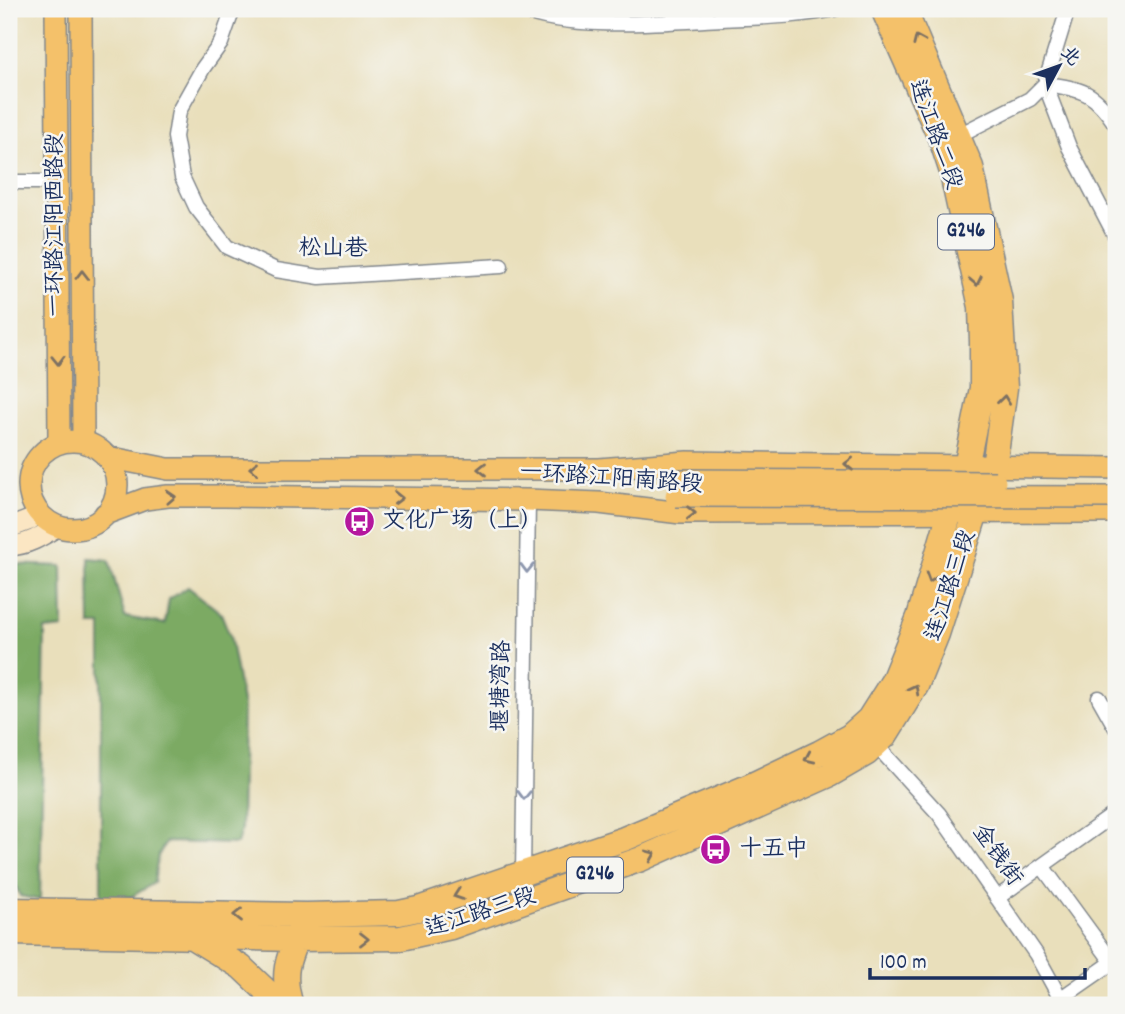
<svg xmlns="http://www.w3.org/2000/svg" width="1125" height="1014" viewBox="0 0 1125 1014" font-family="Dekko,'LXGW WenKai TC',sans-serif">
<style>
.forest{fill:#7baa64;stroke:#4b6c61;stroke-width:2}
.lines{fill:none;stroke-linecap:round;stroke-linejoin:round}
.street-casing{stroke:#82878c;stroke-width:17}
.secondary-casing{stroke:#82878c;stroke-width:22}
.primary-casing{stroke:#82878c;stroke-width:24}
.highway-casing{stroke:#82878c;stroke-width:27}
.street{stroke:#fff;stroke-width:14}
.secondary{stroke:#fbe6c3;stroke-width:19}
.primary{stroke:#f4c16a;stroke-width:21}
.highway{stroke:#f4c16a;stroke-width:24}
.primary-bridge-casing{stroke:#82878c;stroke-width:24;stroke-linecap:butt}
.primary-bridge{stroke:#f4c16a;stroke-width:21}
.oneway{stroke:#7d7163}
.oneway2{stroke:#8d97ae}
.labels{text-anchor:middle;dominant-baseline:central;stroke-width:5;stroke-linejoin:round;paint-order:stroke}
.shield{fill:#f6f6f2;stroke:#5d6b8a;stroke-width:2}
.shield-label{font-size:21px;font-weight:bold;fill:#1b2f5e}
.street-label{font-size:23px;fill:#1b2f5e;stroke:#f6f6f2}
.poi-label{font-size:23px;fill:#1b2f5e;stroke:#f6f6f2;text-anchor:start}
</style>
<rect width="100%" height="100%" fill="#f6f6f2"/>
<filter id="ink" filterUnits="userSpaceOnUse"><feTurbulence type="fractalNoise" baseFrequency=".0143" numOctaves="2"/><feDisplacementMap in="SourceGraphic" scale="14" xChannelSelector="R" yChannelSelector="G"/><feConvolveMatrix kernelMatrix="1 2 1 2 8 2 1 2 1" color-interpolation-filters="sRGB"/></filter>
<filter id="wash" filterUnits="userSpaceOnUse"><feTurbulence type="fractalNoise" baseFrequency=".00686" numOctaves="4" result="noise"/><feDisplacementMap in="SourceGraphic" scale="28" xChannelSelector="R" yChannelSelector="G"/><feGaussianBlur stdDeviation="1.57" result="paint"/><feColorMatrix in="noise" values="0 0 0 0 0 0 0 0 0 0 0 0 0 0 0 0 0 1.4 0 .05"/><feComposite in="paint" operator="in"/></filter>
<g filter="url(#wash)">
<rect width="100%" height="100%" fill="#e9dfbb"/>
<path class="forest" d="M 89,558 L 109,560 L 125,617 L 165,624 L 169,599 L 188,587 L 221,613 L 230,636 L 243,707 L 241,830 L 237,844 L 166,842 L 158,856 L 154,883 L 131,897 L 101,900 L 101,625 L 90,625 Z
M 9,564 L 62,566 L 63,628 L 45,630 L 40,900 L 20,896 L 9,869 Z"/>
</g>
<g filter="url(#ink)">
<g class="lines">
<defs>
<path id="street" d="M 233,9 L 221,43 L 203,68 L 179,111 L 175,137 L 182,177 L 196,207 L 227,247 L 276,270 L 320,277 L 501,266
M 519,9 C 570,31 665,22 722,19 C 760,17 798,17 835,9
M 1068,9 L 1045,84 C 1083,89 1095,92 1116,125
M 959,135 L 1030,99 L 1045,84 L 1069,147 L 1116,237
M 9,182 L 57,182
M 1099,698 L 1116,728
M 876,745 L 939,814 L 1036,954 L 1064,1005
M 1042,866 L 1116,967
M 523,874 L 528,500
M 997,898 L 1116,813
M 1060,999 L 1116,960"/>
<path id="secondary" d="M 9,528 L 30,520 L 39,513
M 9,546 C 28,545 42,536 58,526"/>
<path id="primary" d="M 56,9 L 59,442
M 81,9 L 83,441
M29 485a44 44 0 1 1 88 0a44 44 0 1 1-88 0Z
M 107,457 L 168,469 L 599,469 L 687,462 L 1116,468
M 105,514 L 145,499 L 168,496 L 224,496 L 528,500 L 599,503 L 681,513 L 1116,512"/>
<path id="highway" d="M 9,910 L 306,915 L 399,913 L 418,909 L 624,839 L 750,786 L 819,753 L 850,736 L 869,719 L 893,681 L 919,617 L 950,512 L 966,467 L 982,388 L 982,342 L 981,307 L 951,169 L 942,142 L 883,9
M 9,933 L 296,939 L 401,938 L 451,927 L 641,859 L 829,775 L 867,753 L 885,736 L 916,686 L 937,634 L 976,512 L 994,467 L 1005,388 L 1000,301 L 971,167 L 904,9
M 192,937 L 241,967 L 281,1005
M 291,1005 C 280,972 289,956 302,926"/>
</defs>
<use href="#street" class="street-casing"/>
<use href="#secondary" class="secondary-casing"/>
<use href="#primary" class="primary-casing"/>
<use href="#highway" class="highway-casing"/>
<use href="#street" class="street"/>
<use href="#secondary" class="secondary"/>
<use href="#primary" class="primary"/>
<use href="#highway" class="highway"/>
<defs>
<path id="primary-bridge" d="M 678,480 L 995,482
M 676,496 L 1116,497"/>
</defs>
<use href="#primary-bridge" class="primary-bridge-casing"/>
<use href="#primary-bridge" class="primary-bridge"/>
</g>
<defs><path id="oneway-chevron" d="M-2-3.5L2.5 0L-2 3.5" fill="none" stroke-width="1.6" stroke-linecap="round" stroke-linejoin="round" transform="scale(1.75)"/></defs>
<g class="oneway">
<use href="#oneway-chevron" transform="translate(918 40) rotate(-114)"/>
<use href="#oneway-chevron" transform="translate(82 275) rotate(-90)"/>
<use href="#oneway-chevron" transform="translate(976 281) rotate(78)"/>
<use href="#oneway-chevron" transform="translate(58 360) rotate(89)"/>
<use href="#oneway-chevron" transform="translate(1004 400) rotate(-83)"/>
<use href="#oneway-chevron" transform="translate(849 464) rotate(-179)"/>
<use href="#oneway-chevron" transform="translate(254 468) rotate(-180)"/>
<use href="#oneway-chevron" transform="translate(482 469) rotate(-180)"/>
<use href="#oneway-chevron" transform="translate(171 497) rotate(-3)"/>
<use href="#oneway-chevron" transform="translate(398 498) rotate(1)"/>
<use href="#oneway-chevron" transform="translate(691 513) rotate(1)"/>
<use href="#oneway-chevron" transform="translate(931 578) rotate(107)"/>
<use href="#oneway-chevron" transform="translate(914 689) rotate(-62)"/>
<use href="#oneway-chevron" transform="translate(809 758) rotate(156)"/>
<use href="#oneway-chevron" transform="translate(651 855) rotate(-23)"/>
<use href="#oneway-chevron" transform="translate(458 895) rotate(161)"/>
<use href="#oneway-chevron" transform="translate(238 915) rotate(180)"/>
<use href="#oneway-chevron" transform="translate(364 939)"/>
</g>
<g class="oneway2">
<use href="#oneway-chevron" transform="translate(527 568) rotate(91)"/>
<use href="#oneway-chevron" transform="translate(524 795) rotate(91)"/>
</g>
</g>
<defs>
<symbol id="bus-disc" viewBox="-11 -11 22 22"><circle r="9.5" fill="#b5179e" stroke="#f6f6f2"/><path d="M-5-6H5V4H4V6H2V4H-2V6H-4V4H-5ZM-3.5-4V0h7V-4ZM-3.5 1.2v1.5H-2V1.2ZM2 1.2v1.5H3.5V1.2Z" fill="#fff"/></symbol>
</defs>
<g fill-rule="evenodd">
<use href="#bus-disc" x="342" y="504" width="35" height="35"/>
<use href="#bus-disc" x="698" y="832" width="35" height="35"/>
</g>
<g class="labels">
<g class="shield">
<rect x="938" y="214.5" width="56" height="35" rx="5"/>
<rect x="567" y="857.5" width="56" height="35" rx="5"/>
</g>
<g class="shield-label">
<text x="966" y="232">G246</text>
<text x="595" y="875">G246</text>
</g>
<g class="street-label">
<text transform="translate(934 135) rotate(70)">连江路二段</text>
<text transform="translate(56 225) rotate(-90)">一环路江阳西路段</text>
<text transform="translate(333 250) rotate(1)">松山巷</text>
<text transform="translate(611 480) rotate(4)">一环路江阳南路段</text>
<text transform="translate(952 586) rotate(-72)">连江路三段</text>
<text transform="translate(503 686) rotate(-89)">堰塘湾路</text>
<text transform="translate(996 856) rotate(55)">金钱街</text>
<text transform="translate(481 914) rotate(-18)">连江路三段</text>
</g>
<g class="poi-label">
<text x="382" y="522">文化广场（上）</text>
<text x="739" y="850">十五中</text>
</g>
</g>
<rect width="1125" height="1014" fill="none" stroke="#f6f6f2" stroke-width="35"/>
<g transform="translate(1059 66) rotate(49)" stroke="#f6f6f2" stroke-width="5" paint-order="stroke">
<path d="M0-5L12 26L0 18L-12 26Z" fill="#1b2f5e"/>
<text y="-10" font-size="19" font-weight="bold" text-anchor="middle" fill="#1b2f5e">北</text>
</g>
<path d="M870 968v10h215v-10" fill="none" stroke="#1b2f5e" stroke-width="3.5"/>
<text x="880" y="968" font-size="21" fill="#1b2f5e" stroke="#f6f6f2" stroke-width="5" paint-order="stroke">100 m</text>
</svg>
